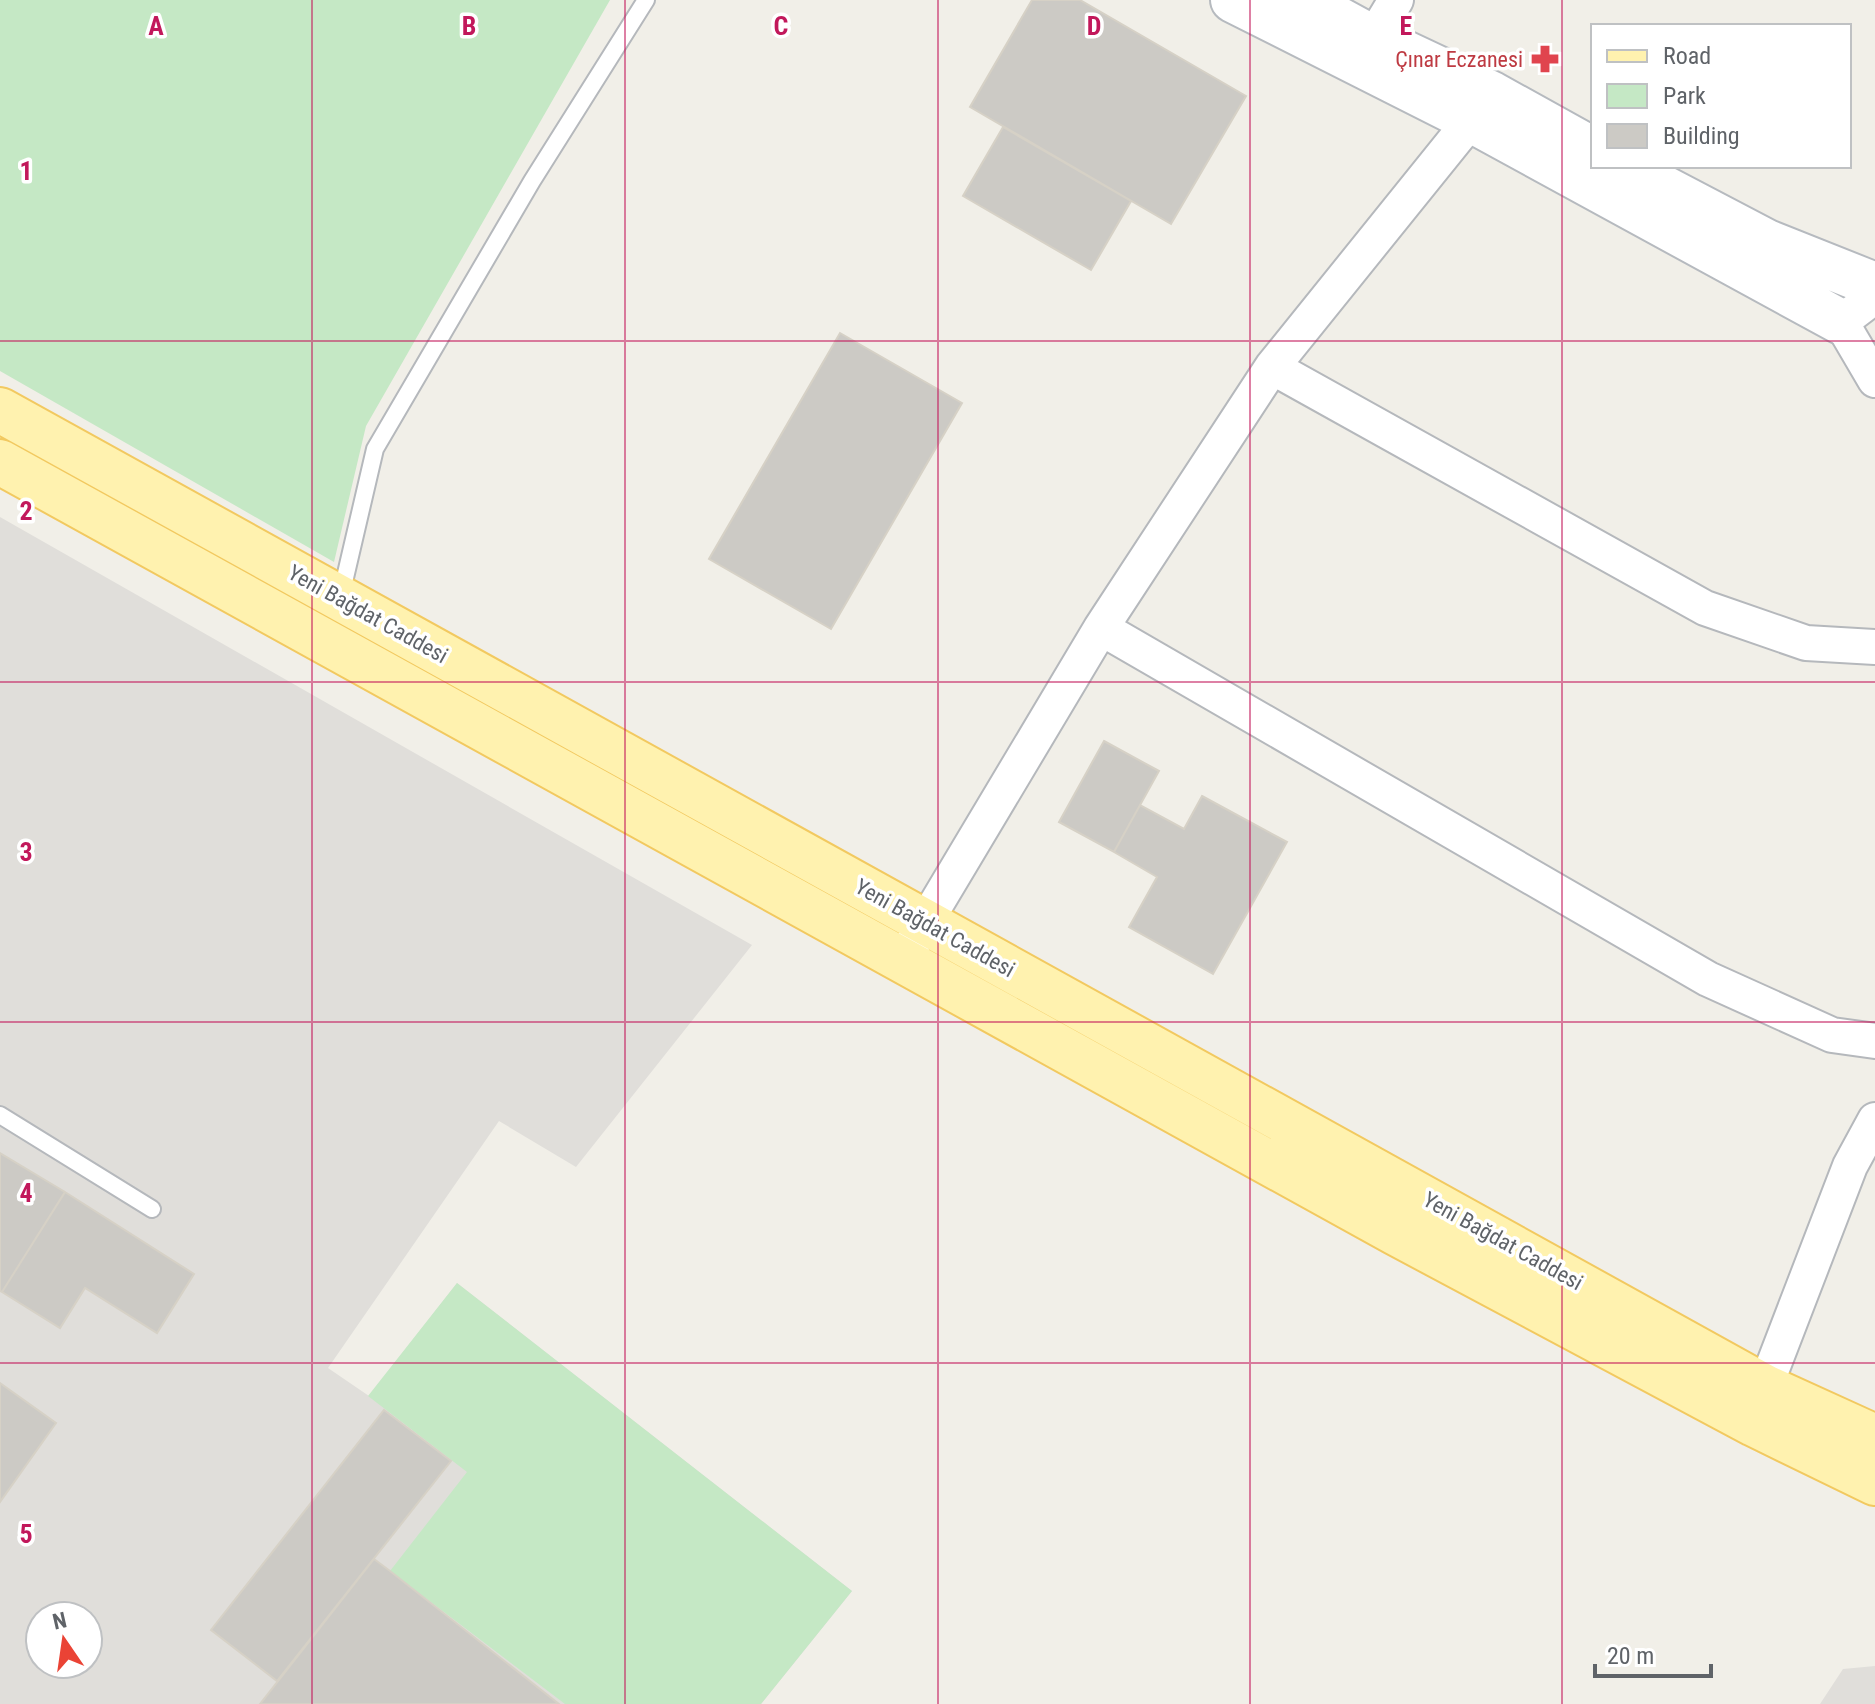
<svg xmlns="http://www.w3.org/2000/svg" width="1875" height="1704" viewBox="0 0 1875 1704" font-family="'Roboto Condensed',sans-serif">
<style>
.industrial{fill:#e0deda;fill-rule:evenodd}
.green{fill:#c5e8c5}
.building{fill:#cccac5;stroke:#d6d1c6;stroke-width:2}
.lines{fill:none;stroke-linecap:round;stroke-linejoin:round}
.service-casing{stroke:#b5b8bc;stroke-width:20}
.minor-casing{stroke:#b5b8bc;stroke-width:38}
.secondary-casing{stroke:#b6babf;stroke-width:48}
.primary-casing{stroke:#f2c960;stroke-width:48}
.service{stroke:#fff;stroke-width:16}
.minor{stroke:#fff;stroke-width:34}
.secondary{stroke:#fff;stroke-width:44}
.primary{stroke:#fff2af;stroke-width:44}
.grid{fill:none;stroke:#c2185b;stroke-width:2;stroke-opacity:0.55}
.labels{text-anchor:middle;dominant-baseline:central;stroke-width:7;stroke-linejoin:round;paint-order:stroke}
.health-label{font-size:22px;fill:#be3a42;stroke:#fff;text-anchor:end}
.street-label{font-size:22px;fill:#5f6368;stroke:#fff}
.grid-label{font-size:26px;text-anchor:middle;font-weight:bold;fill:#c2185b;stroke:#fff;stroke-width:7;stroke-linejoin:round;paint-order:stroke}
</style>
<rect width="100%" height="100%" fill="#f1efe8"/>
<path class="industrial" d="M 0,517 L 752,945 L 576,1167 L 499,1121 L 328,1368 L 369,1396 L 457,1283 L 852,1591 L 761,1704 L 0,1704 ZM 40,1616 L 88,1616 L 88,1664 L 40,1664 Z
M 1875,1666 L 1875,1704 L 1820,1704 L 1843,1669 Z"/>
<path class="green" d="M 0,0 L 610,0 L 366,426 L 334,562 L 0,371 Z
M 457,1283 L 852,1591 L 761,1704 L 565,1704 L 390,1571 L 467,1472 L 368,1396 Z"/>
<path class="building" d="M 1032,0 L 1080,0 L 1246,96 L 1171,224 L 970,107 Z
M 1003,127 L 1131,201 L 1091,270 L 963,196 Z
M 840,333 L 962,403 L 831,629 L 709,559 Z
M 1104,741 L 1159,771 L 1114,852 L 1059,822 Z
M 1202,796 L 1287,842 L 1213,974 L 1129,927 L 1157,877 L 1114,852 L 1140,805 L 1184,829 Z
M 0,1153 L 65,1192 L 2,1292 L 0,1291 Z
M 65,1192 L 194,1274 L 157,1333 L 85,1288 L 60,1328 L 2,1292 Z
M 0,1383 L 56,1423 L 0,1502 Z
M 384,1410 L 451,1461 L 277,1681 L 211,1630 Z
M 374,1559 L 390,1571 L 559,1704 L 260,1704 Z"/>
<g class="lines">
<defs>
<path id="service" d="M 341,595 L 375,449 L 532,181 L 646,0
M 0,1115 L 152,1209"/>
<path id="minor" d="M 1373,38 L 1396,0
M 1875,296 L 1841,322 L 1875,380
M 1272,367 L 1705,608 L 1806,643 L 1875,647
M 1101,628 L 1708,979 L 1832,1035 L 1875,1041
M 914,941 L 1101,628 L 1272,367 L 1484,104
M 1765,1387 L 1850,1166 L 1875,1120"/>
<path id="secondary" d="M 1233,0 L 1471,120 L 1841,322
M 1303,0 L 1373,38 L 1492,94 L 1593,150
M 1622,166 L 1767,242 L 1875,285"/>
<path id="primary" d="M 0,410 L 1765,1387 L 1875,1437
M 0,462 L 1396,1233 L 1754,1424 L 1875,1483"/>
</defs>
<use href="#service" class="service-casing"/>
<use href="#minor" class="minor-casing"/>
<use href="#secondary" class="secondary-casing"/>
<use href="#primary" class="primary-casing"/>
<use href="#service" class="service"/>
<use href="#minor" class="minor"/>
<use href="#secondary" class="secondary"/>
<use href="#primary" class="primary"/>
</g>
<path class="grid" d="M 312,0 L 312,1704M 625,0 L 625,1704M 938,0 L 938,1704M 1250,0 L 1250,1704M 1562,0 L 1562,1704M 0,341 L 1875,341M 0,682 L 1875,682M 0,1022 L 1875,1022M 0,1363 L 1875,1363"/>
<defs>
<symbol id="pharmacy-bare" viewBox="-9 -9 18 18"><path d="M-2-6h4v4h4v4h-4v4h-4v-4h-4v-4h4Z" fill="#e0444e" stroke="#fff" stroke-width="2.5" paint-order="stroke"/></symbol>
</defs>
<g fill-rule="evenodd">
<use href="#pharmacy-bare" x="1525" y="39" width="40" height="40"/>
</g>
<g class="labels">
<g class="health-label">
<text x="1523" y="59">Çınar Eczanesi</text>
</g>
<g class="street-label">
<text transform="translate(368 614) rotate(29)">Yeni Bağdat Caddesi</text>
<text transform="translate(935 928) rotate(29)">Yeni Bağdat Caddesi</text>
<text transform="translate(1503 1241) rotate(29)">Yeni Bağdat Caddesi</text>
</g>
</g>
<g class="grid-label">
<text x="156" y="35">A</text>
<text x="469" y="35">B</text>
<text x="781" y="35">C</text>
<text x="1094" y="35">D</text>
<text x="1406" y="35">E</text>
<text x="26" y="180">1</text>
<text x="26" y="520">2</text>
<text x="26" y="861">3</text>
<text x="26" y="1202">4</text>
<text x="26" y="1543">5</text>
</g>
<rect x="1591" y="24" width="260" height="144" fill="#ffffff" stroke="#bfc1c3" stroke-width="2"/>
<rect x="1607" y="50" width="40" height="12" fill="#fff2af" stroke="#bfc1c3" stroke-width="2"/>
<text x="1663" y="64" font-size="24" fill="#5f6368">Road</text>
<rect x="1607" y="84" width="40" height="24" fill="#c5e8c5" stroke="#bfc1c3" stroke-width="2"/>
<text x="1663" y="104" font-size="24" fill="#5f6368">Park</text>
<rect x="1607" y="124" width="40" height="24" fill="#cccac5" stroke="#bfc1c3" stroke-width="2"/>
<text x="1663" y="144" font-size="24" fill="#5f6368">Building</text>
<g transform="translate(64 1640) rotate(347)"><circle r="38" fill="#ffffff" stroke="#bfc1c3" stroke-width="2"/>
<path d="M0-6L14 30L0 20L-14 30Z" fill="#ea4335"/>
<text y="-12" font-size="22" font-weight="bold" text-anchor="middle" fill="#5f6368">N</text>
</g>
<path d="M1595 1664v12h116v-12" fill="none" stroke="#5f6368" stroke-width="4"/>
<text x="1607" y="1664" font-size="24" fill="#5f6368" stroke="#ffffff" stroke-width="6" paint-order="stroke">20 m</text>
</svg>
